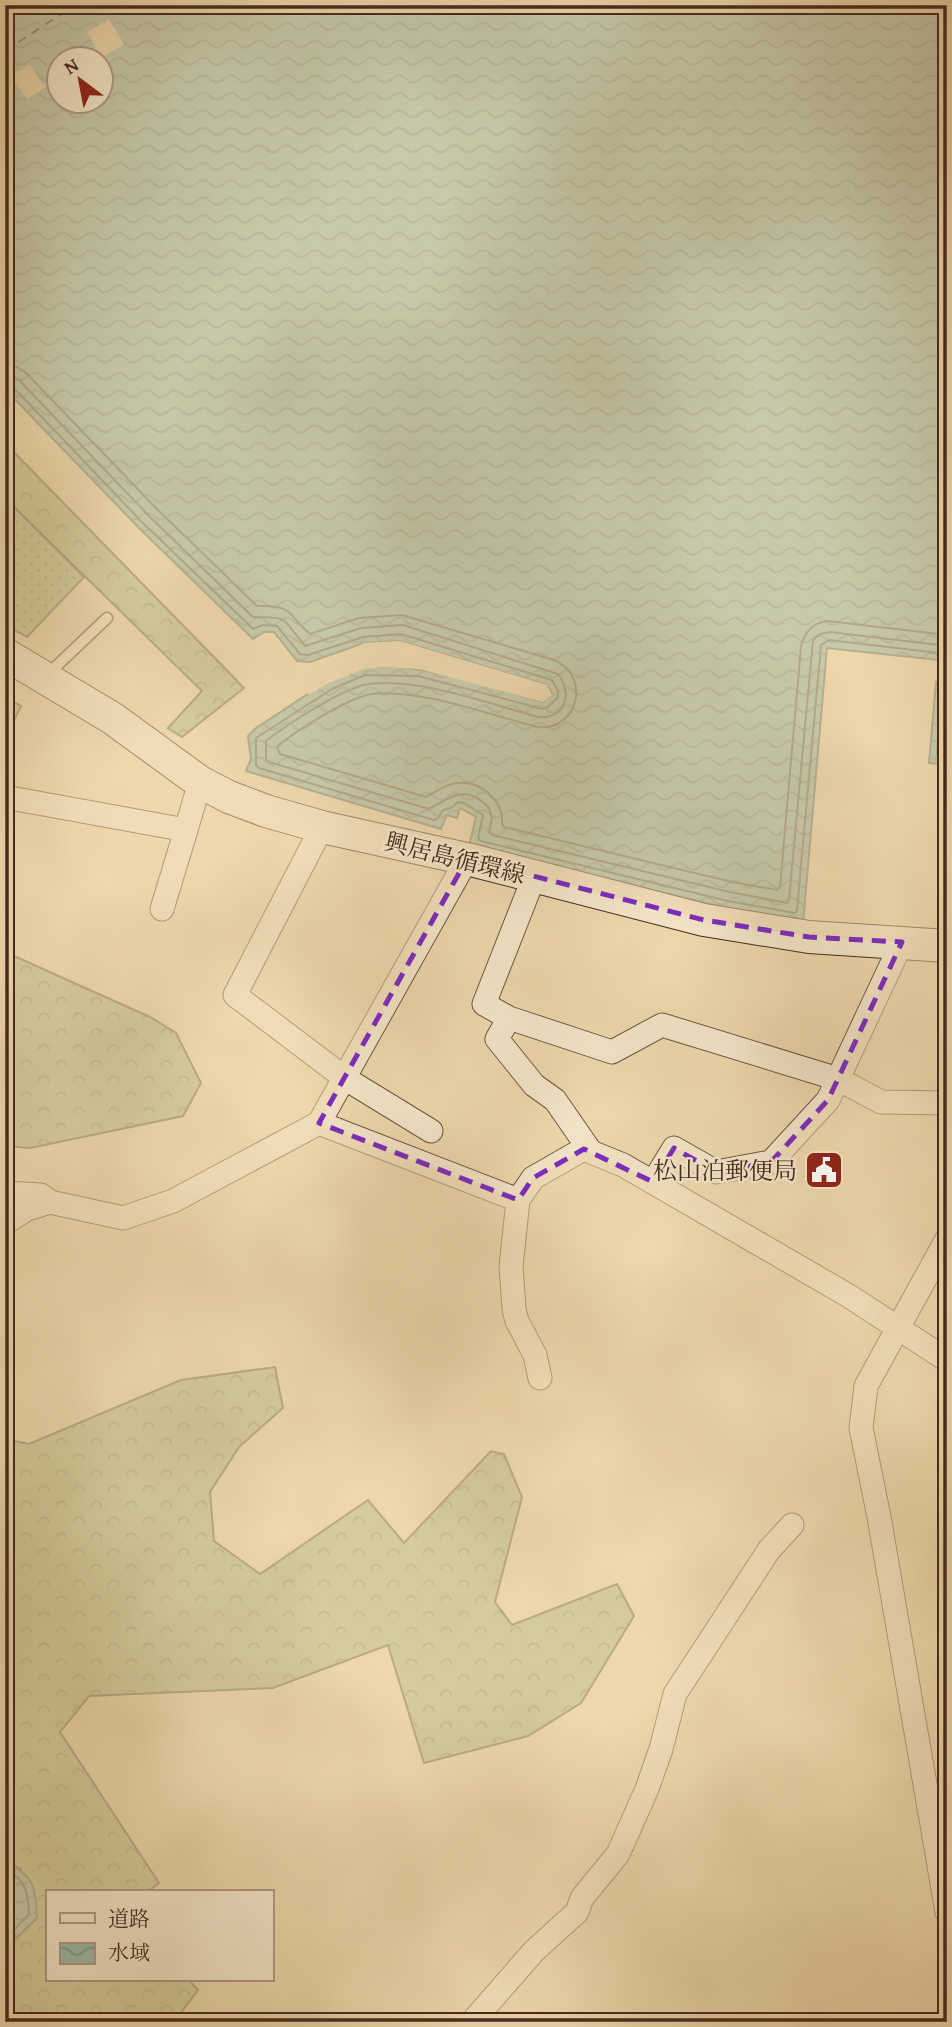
<svg xmlns="http://www.w3.org/2000/svg" width="952" height="2027" viewBox="0 0 952 2027" font-family="'Gentium Book Plus','Noto Serif JP',serif">
<style>
.forest{fill:url(#forest-crowns);stroke:#807454;stroke-width:2}
.park{fill:url(#park-dots);stroke:#807454;stroke-width:2}
.pitch{fill:#b8be89;stroke:#807454;stroke-width:2}
.water{fill:url(#water-waves);stroke:#788072;stroke-width:2;fill-rule:evenodd}
.pier{fill:#edd7ab}
.lines{fill:none;stroke-linecap:round;stroke-linejoin:round}
.shore{stroke:#707264;stroke-width:2}
.ferry{stroke:#57473b;stroke-width:2;stroke-dasharray:9 7;stroke-linecap:butt}
.lane-casing{stroke:#705542;stroke-width:13}
.street-casing{stroke:#705542;stroke-width:25}
.secondary-casing{stroke:#472a1f;stroke-width:34}
.lane{stroke:#f3e5c8;stroke-width:10}
.street{stroke:#f3e5c8;stroke-width:23}
.secondary{stroke:#f3e5c8;stroke-width:32}
.marked{fill:none;stroke:#7b2cbf;stroke-width:5;stroke-dasharray:14 9;stroke-linejoin:round}
.labels{text-anchor:middle;dominant-baseline:central;stroke-width:5;stroke-linejoin:round;paint-order:stroke}
.street-label{font-size:24px;fill:#472a1f;stroke:#f3e5c8}
.poi-label{font-size:24px;fill:#472a1f;stroke:#f3e5c8;text-anchor:end}
</style>
<defs>
<pattern id="forest-crowns" width="20" height="18" patternUnits="userSpaceOnUse" patternTransform="scale(1.75)"><rect width="20" height="18" fill="#b8be89"/><path d="M2 6a3 3 0 1 1 6 0M12 15a3 3 0 1 1 6 0" fill="none" stroke="#979b6f"/></pattern>
<pattern id="park-dots" width="8" height="8" patternUnits="userSpaceOnUse" patternTransform="scale(1.75)"><rect width="8" height="8" fill="#b8be89"/><path d="M2 2h.1M6 6h.1" fill="none" stroke="#979b6f" stroke-width="1.8" stroke-linecap="round"/></pattern>
<pattern id="water-waves" width="16" height="10" patternUnits="userSpaceOnUse" patternTransform="scale(1.75)"><rect width="16" height="10" fill="#99baa9"/><path d="M0 5q4-4 8 0t8 0" fill="none" stroke="#7f9789"/></pattern>
</defs>
<rect width="100%" height="100%" fill="#edd7ab"/>
<filter id="stains"><feTurbulence type="fractalNoise" baseFrequency=".00286" numOctaves="4"/><feColorMatrix values="0 0 0 0 .2 0 0 0 0 .09 0 0 0 0 .02 0 0 0 .5 -.17"/></filter>
<radialGradient id="worn" r=".72"><stop offset=".6" stop-color="#630" stop-opacity="0"/><stop offset="1" stop-color="#630" stop-opacity=".3"/></radialGradient>
<path class="forest" d="M 5,443 L 244,688 L 182,737 L 168,728 L 202,691 L 5,498 Z
M 5,952 L 150,1017 L 176,1033 L 201,1083 L 183,1116 L 30,1148 L 5,1146 Z
M 275,1367 L 283,1408 L 239,1447 L 210,1492 L 214,1541 L 260,1574 L 368,1500 L 404,1543 L 491,1451 L 504,1454 L 522,1497 L 495,1602 L 512,1625 L 617,1584 L 634,1616 L 581,1703 L 528,1736 L 424,1763 L 388,1645 L 273,1688 L 89,1696 L 60,1732 L 159,1883 L 147,1892 L 47,1892 L 47,1980 L 189,1980 L 198,1990 L 174,2022 L 5,2022 L 5,1949 L 37,1918 L 21,1869 L 5,1861 L 5,1439 L 29,1444 L 181,1380 Z"/>
<path class="park" d="M 5,498 L 84,577 L 27,637 L 5,625 Z"/>
<path class="pitch" d="M 5,697 L 21,706 L 5,739 Z"/>
<path class="water" d="M 5,5 L 947,5 L 947,661 L 827,648 L 803,923 L 727,908 L 469,846 L 476,817 L 460,808 L 457,818 L 447,815 L 441,829 L 246,771 L 251,759 L 248,736 L 256,728 C 287,709 328,676 364,668 C 411,659 495,689 543,702 L 552,694 L 547,685 L 400,641 L 364,643 L 310,662 L 297,661 L 274,632 L 264,632 L 253,639 L 138,527 L 5,389 ZM 60,60 L 102,60 L 102,102 L 60,102 Z
M 936,682 L 947,684 L 947,765 L 929,763 Z
M 5,1861 C 35,1876 35,1887 37,1918 L 5,1949 Z"/>
<path class="pier" d="M 109,19 L 124,44 L 103,57 L 101,54 L 92,59 L 85,59 L 98,51 L 87,32 Z
M 30,64 L 43,85 L 59,75 L 59,79 L 27,99 L 17,84 L 5,91 L 5,82 L 14,77 L 13,74 Z
M 400,641 L 547,685 L 552,695 L 543,702 L 419,669 L 383,667 L 363,669 L 329,683 L 309,695 L 307,692 L 327,680 L 361,665 L 383,664 L 420,666 L 542,698 L 548,694 L 545,688 L 400,644 L 365,647 L 343,655 L 364,643 Z"/>
<g class="lines">
<path class="shore" d="M 5,365 L 17,367 L 26,373 L 156,508 L 257,606 C 295,605 286,614 310,634 L 359,618 L 402,615 L 554,660 C 592,676 578,732 537,727 C 491,715 417,688 372,694 C 349,697 295,731 277,747 L 280,754 L 426,797 C 435,792 446,784 457,783 C 481,780 504,801 502,824 L 504,827 L 732,882 L 777,890 L 780,887 L 801,647 C 804,632 812,623 828,621 L 947,635
M 5,376 L 19,380 L 149,516 L 253,617 C 291,617 281,618 305,646 L 361,628 L 403,625 L 558,674 C 573,693 566,719 538,717 C 491,704 417,677 369,684 C 344,687 286,725 266,741 L 266,759 L 269,762 L 429,809 C 451,797 466,783 489,808 L 492,818 L 489,832 L 492,835 L 730,892 L 787,903 L 789,900 L 813,640 L 820,634 L 830,632 L 947,646
M 5,385 L 13,387 L 142,522 L 253,629 L 263,625 L 277,626 L 300,654 L 308,655 L 363,637 L 401,634 L 552,680 L 558,691 L 558,697 L 548,707 L 543,709 L 418,676 L 365,675 L 332,689 L 256,738 L 256,765 L 259,768 L 434,820 L 438,818 L 443,810 L 451,808 L 458,802 L 464,803 L 483,815 L 478,838 L 481,841 L 728,901 L 795,913 L 797,910 L 821,645 L 829,640 L 947,654
M 947,690 L 942,693 L 937,754 L 939,757 L 947,758
M 5,1869 C 26,1879 28,1893 29,1914 L 5,1939"/>
<path class="ferry" d="M 5,51 L 75,5"/>
<defs>
<path id="lane" d="M 46,676 L 107,618"/>
<path id="street" d="M 5,797 L 186,830 L 200,782
M 322,827 L 235,995 L 346,1079 L 431,1131
M 467,859 L 319,1123 L 518,1200 L 533,1178 L 587,1147
M 534,877 L 484,1004 L 509,1018 L 497,1039 L 534,1085 L 555,1100 L 591,1152 L 623,1165 L 849,1296 L 947,1360
M 162,909 L 186,830
M 509,1018 L 612,1052 L 662,1025 L 838,1079 L 881,1102 L 947,1103
M 653,1182 L 674,1148 L 716,1172 L 771,1162 L 828,1100 L 902,942
M 5,1193 L 41,1195 L 50,1202
M 518,1200 L 511,1266 L 514,1309 L 517,1321 L 535,1355 L 540,1378
M 5,1223 L 27,1209 L 50,1202 L 123,1218 L 173,1201 L 319,1123
M 947,1239 L 866,1386 L 861,1428 L 879,1517 L 947,1912
M 472,2022 L 534,1951 L 577,1912 L 582,1898 L 618,1854 L 647,1789 L 661,1749 L 675,1694 L 769,1550 L 792,1525"/>
<path id="secondary" d="M 5,654 L 112,718 L 200,782 L 229,797 L 266,811 L 322,827 L 467,859 L 704,920 L 809,937 L 947,946"/>
</defs>
<use href="#lane" class="lane-casing"/>
<use href="#street" class="street-casing"/>
<use href="#secondary" class="secondary-casing"/>
<use href="#lane" class="lane"/>
<use href="#street" class="street"/>
<use href="#secondary" class="secondary"/>
</g>
<path d="M0 0H952V2027H0ZM 467,859 L 704,920 L 809,937 L 902,942 L 828,1100 L 771,1162 L 716,1172 L 674,1148 L 653,1182 L 584,1149 L 533,1178 L 518,1200 L 319,1123 Z" fill="#edd7ab" fill-opacity=".55" fill-rule="evenodd"/>
<path class="marked" d="M 467,859 L 704,920 L 809,937 L 902,942 L 828,1100 L 771,1162 L 716,1172 L 674,1148 L 653,1182 L 584,1149 L 533,1178 L 518,1200 L 319,1123 Z"/>
<defs>
<symbol id="civic-square" viewBox="-11 -11 22 22"><rect x="-9" y="-9" width="18" height="18" rx="4" fill="#8f2418" stroke="#f3e5c8"/><path d="M-.6-6.5H3V-4.5H.6V-3L4-1V1h2V6H-6V1h2V-1L-.6-3ZM-1.2 2.5V6h2.4V2.5Z" fill="#fff"/></symbol>
</defs>
<g fill-rule="evenodd">
<use href="#civic-square" x="802" y="1148" width="44" height="44"/>
</g>
<g class="labels">
<g class="street-label">
<text transform="translate(455 858) rotate(14)">興居島循環線</text>
</g>
<g class="poi-label">
<text x="797" y="1170">松山泊郵便局</text>
</g>
</g>
<rect width="952" height="2027" fill="none" stroke="#edd7ab" stroke-width="28"/>
<rect x="7" y="7" width="938" height="2013" fill="none" stroke="#472a1f" stroke-width="3.5"/>
<rect x="14" y="14" width="924" height="1999" fill="none" stroke="#472a1f" stroke-width="2"/>
<rect x="46" y="1890" width="228" height="91" fill="#f3e5c8" stroke="#ae9a84" stroke-width="2"/>
<rect x="60" y="1913" width="35" height="10" fill="#f3e5c8" stroke="#ae9a84" stroke-width="2"/>
<text x="108" y="1926" font-size="21" fill="#472a1f">道路</text>
<rect x="60" y="1943" width="35" height="21" fill="url(#water-waves)" stroke="#ae9a84" stroke-width="2"/>
<text x="108" y="1960" font-size="21" fill="#472a1f">水域</text>
<g transform="translate(80 80) rotate(328)"><circle r="33" fill="#f3e5c8" stroke="#ae9a84" stroke-width="2"/>
<path d="M0-5L12 26L0 18L-12 26Z" fill="#8f2418"/>
<text y="-10" font-size="19" font-weight="bold" text-anchor="middle" fill="#472a1f">N</text>
</g>
<rect width="100%" height="100%" filter="url(#stains)"/>
<rect width="100%" height="100%" fill="url(#worn)"/>
</svg>
